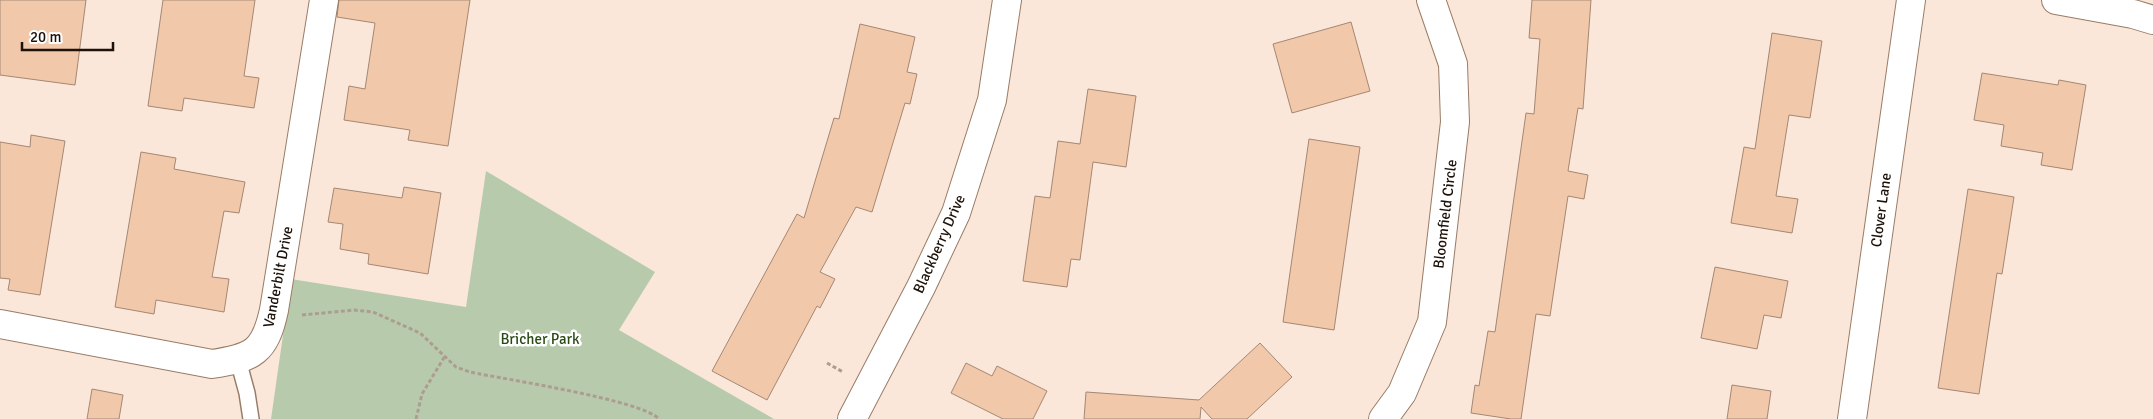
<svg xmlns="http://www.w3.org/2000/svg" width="2153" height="419" viewBox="0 0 2153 419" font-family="Signika,sans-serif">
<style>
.green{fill:#b7cbac}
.building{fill:#f2c8aa;stroke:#a58773}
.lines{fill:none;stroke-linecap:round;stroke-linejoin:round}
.service-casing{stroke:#997c67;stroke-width:18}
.minor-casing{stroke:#997c67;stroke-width:30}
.path{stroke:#ad9d91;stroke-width:3;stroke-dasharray:4 2.5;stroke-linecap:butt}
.service{stroke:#fff;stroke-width:15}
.minor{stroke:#fff;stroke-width:28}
.labels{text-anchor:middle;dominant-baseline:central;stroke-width:5;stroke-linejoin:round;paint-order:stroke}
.street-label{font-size:15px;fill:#1d120a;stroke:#fff}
.park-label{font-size:15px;fill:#294b13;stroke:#fff}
</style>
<rect width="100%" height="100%" fill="#fae7d9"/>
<path class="green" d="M 486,171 L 655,272 L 619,330 L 774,419 L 271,419 L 291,279 L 466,307 Z"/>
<path class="building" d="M 0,0 L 86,0 L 75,85 L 0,75 Z
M 163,0 L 255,0 L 244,76 L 259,78 L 254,108 L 184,98 L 182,111 L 148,106 Z
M 339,0 L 470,0 L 448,146 L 408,140 L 410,130 L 344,120 L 349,86 L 365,89 L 375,23 L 337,17 Z
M 1532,0 L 1591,0 L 1583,109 L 1578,108 L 1568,171 L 1588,175 L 1584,199 L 1568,196 L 1550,316 L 1536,314 L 1521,419 L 1511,419 L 1471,413 L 1475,385 L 1479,386 L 1488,331 L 1495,332 L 1526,113 L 1534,114 L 1540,39 L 1529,38 Z
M 1351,22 L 1370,91 L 1292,113 L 1273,44 Z
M 860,24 L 915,37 L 907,72 L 917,74 L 910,104 L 905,103 L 872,212 L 856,207 L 820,272 L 835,279 L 820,308 L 817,306 L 767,400 L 712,371 L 797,214 L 804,218 L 834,118 L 839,119 Z
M 1772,33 L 1822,41 L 1810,118 L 1789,115 L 1776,196 L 1798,199 L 1792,233 L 1731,223 L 1744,147 L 1755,149 Z
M 1982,73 L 2058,85 L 2059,80 L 2086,85 L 2072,170 L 2041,165 L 2043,153 L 2001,146 L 2004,125 L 1974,120 Z
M 1088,89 L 1136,96 L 1126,167 L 1093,162 L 1080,260 L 1071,259 L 1067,287 L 1023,281 L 1035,196 L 1050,198 L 1058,141 L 1080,144 Z
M 31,135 L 65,141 L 40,295 L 8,290 L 10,279 L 0,278 L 0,142 L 30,147 Z
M 1309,139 L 1360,147 L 1334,330 L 1283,322 Z
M 141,152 L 176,158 L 174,169 L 245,182 L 239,213 L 224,211 L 212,277 L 229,279 L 224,312 L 156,300 L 154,314 L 115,307 Z
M 404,187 L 441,193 L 428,274 L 368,264 L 369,254 L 340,249 L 343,224 L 328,222 L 334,188 L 402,198 Z
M 1968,189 L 2014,197 L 2002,274 L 1997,273 L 1979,394 L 1938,388 Z
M 1715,267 L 1788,281 L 1781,318 L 1764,315 L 1757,349 L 1701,338 Z
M 1260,343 L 1292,377 L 1247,419 L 1212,419 L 1201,407 L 1200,419 L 1084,419 L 1086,392 L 1199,400 Z
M 966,363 L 992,376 L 997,366 L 1047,391 L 1033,419 L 1003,419 L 951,393 Z
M 1732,385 L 1771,391 L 1767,419 L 1727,419 Z
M 92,389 L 123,395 L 119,419 L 87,419 Z"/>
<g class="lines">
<defs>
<path id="service" d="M 238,360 L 247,393 L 251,419"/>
<path id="minor" d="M 2056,0 L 2133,14 L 2153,20
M 0,324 L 212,364 C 253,358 265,352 274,310 L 324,0
M 852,419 L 921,287 L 956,213 L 992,100 L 1007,0
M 1383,419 L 1402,393 L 1432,322 L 1455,122 L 1453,64 L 1431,0
M 1852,419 L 1911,0"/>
</defs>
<use href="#service" class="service-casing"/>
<use href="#minor" class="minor-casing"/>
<path class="path" d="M 302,315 L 354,310 L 373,312 L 420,333 L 456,367 L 470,372 C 503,379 642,400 659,419
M 827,363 L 843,372
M 416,419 L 422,394 L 445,356"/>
<use href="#service" class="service"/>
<use href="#minor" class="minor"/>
</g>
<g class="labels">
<g class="street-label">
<text transform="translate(1881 210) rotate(-82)">Clover Lane</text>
<text transform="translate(1445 214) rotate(-83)">Bloomfield Circle</text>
<text transform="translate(939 244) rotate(-66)">Blackberry Drive</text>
<text transform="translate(278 277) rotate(-79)">Vanderbilt Drive</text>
</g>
<g class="park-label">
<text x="540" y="339">Bricher Park</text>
</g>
</g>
<path d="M22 42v8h91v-8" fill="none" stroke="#1d120a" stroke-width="2.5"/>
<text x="30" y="42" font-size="15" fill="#1d120a" stroke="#ffffff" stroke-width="4" paint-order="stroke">20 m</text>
</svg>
